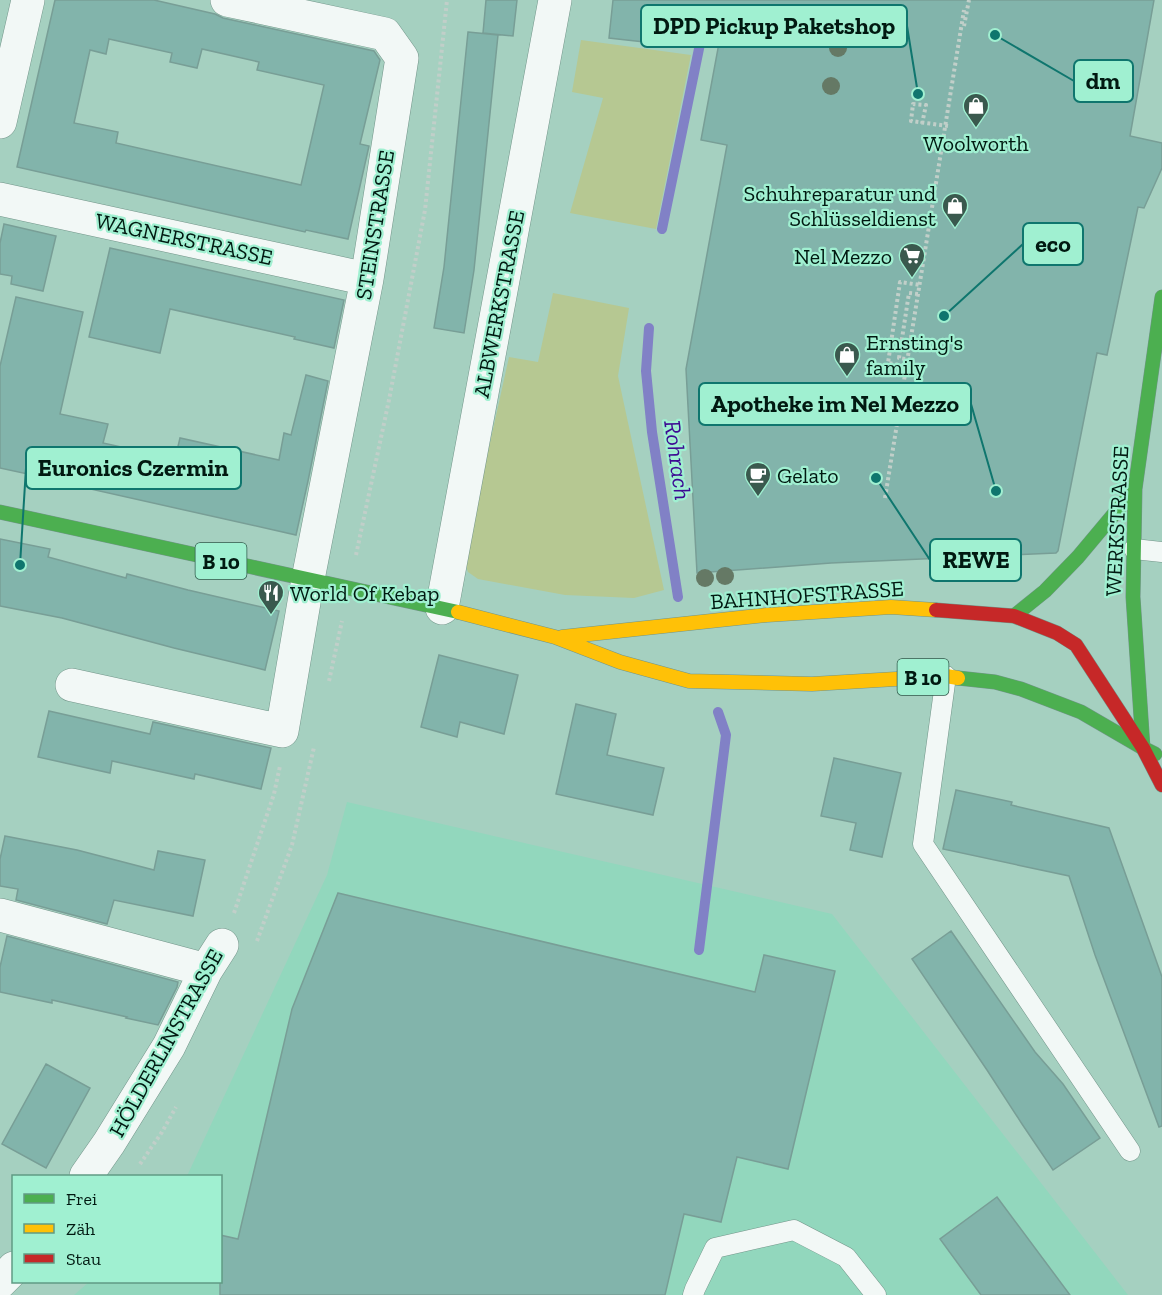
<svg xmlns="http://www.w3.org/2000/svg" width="1162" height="1295" viewBox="0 0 1162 1295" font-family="'Zilla Slab',serif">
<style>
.built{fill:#92d7bd}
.green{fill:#b6c892}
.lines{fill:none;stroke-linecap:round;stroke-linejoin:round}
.stream{stroke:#8181c6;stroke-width:10}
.building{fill:#82b4ab;stroke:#789e96;stroke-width:1.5;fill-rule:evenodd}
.lane-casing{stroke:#729589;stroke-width:21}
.street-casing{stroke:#729589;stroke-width:34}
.fast-casing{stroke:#729589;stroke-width:15}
.slow-casing{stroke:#729589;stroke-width:15}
.jam-casing{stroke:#729589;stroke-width:15}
.path{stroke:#c1cfc9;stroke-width:4;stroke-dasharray:3 3;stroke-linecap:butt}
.lane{stroke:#f2f8f6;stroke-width:20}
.street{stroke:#f2f8f6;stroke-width:33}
.fast{stroke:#4caf50;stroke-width:14}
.slow{stroke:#ffc107;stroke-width:14}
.jam{stroke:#c62828;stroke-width:14}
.tree{fill:#657965}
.labels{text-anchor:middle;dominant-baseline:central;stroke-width:4.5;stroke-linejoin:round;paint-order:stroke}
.shield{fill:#a0f0d1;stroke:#315a4b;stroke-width:1.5}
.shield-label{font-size:21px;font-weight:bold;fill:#011911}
.poi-label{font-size:22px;fill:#011911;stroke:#a0f0d1;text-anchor:start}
.street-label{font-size:22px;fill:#011911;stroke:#a0f0d1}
.water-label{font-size:24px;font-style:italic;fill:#3d0992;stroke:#a0f0d1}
.leader{fill:none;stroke:#0f766e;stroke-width:2}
.callout-dot{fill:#0f766e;stroke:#a0f0d1;stroke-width:2}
.callout{fill:#a0f0d1;stroke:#0f766e;stroke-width:2}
.callout-label{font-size:24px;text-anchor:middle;font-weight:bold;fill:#011911}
</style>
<rect width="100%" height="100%" fill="#a5d0c0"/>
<path class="built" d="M 347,802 L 832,914 L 1128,1295 L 74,1295 L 89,1282 L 220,1282 L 220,1176 L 187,1176 L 327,875 Z"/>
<path class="green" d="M 581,40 L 691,55 L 656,229 L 570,213 L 603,98 L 572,92 Z
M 553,293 L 629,308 L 618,376 L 664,590 L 634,598 L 565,595 L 478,579 L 468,572 L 464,560 L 509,357 L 538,362 Z"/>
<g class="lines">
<path class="stream" d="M 662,229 L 709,0
M 649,328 L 646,371 L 652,432 L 678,597
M 699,950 L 726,735 L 718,712"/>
</g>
<path class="building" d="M 55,0 L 154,0 L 215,14 L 223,18 L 374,51 L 380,60 L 360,144 L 369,146 L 348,239 L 306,230 L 305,232 L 17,167 ZM 109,39 L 172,53 L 170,62 L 197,68 L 202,49 L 259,62 L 257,70 L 324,85 L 301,185 L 116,143 L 118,132 L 74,123 L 90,50 L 106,54 Z
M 486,0 L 517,0 L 513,36 L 483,33 Z
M 613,0 L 1154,0 L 1130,136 L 1162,143 L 1162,168 L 1144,208 L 1138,207 L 1107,355 L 1097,353 L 1058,551 L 1056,553 L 831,563 L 697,573 L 686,369 L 727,145 L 701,140 L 722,27 L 665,20 L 662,44 L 609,38 Z
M 468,32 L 498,35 L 474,270 L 464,333 L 434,328 L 444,267 Z
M 4,224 L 56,236 L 43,291 L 11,284 L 12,276 L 0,274 L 0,243 Z
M 110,248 L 344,300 L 334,348 L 294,339 L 295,337 L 170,309 L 160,353 L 89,337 Z
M 16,297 L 83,312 L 60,414 L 108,424 L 103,443 L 175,459 L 180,438 L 279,460 L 284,433 L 291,435 L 306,375 L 328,381 L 308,481 L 296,535 L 28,475 L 28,474 L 0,468 L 0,366 Z
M 0,539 L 50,549 L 48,557 L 126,578 L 127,574 L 188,590 L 279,611 L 265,670 L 174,648 L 62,618 L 0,606 Z
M 439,655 L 518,675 L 504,734 L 460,722 L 457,737 L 421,727 Z
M 576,704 L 616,714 L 607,755 L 664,768 L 653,815 L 556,794 Z
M 49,711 L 150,734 L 153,722 L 271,748 L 261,789 L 195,774 L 194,779 L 112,761 L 110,773 L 38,757 Z
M 834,758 L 901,773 L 882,857 L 850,850 L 856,823 L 821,816 Z
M 956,790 L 1012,802 L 1011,805 L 1109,828 L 1162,977 L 1162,1126 L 1159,1127 L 1095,955 L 1069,876 L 943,849 Z
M 5,836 L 77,850 L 154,870 L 158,851 L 205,860 L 193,916 L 114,900 L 107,924 L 16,900 L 18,889 L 0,886 L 0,859 Z
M 338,893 L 755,992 L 764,955 L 835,971 L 788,1169 L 737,1157 L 721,1222 L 684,1214 L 665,1295 L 220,1295 L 220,1235 L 238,1239 L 292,1009 Z
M 951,931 L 1035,1052 L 1063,1084 L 1100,1138 L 1053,1170 L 1022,1124 L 987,1070 L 912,959 Z
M 7,936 L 178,982 L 177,987 L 158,1025 L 126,1018 L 127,1017 L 52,1000 L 52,1003 L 0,992 L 0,967 Z
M 46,1064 L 90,1088 L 46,1168 L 2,1144 Z
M 997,1197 L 1070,1295 L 981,1295 L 940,1239 Z"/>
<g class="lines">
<defs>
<path id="lane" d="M 1134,549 L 1162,552
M 946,676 L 923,844 L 1130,1151
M 693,1295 L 695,1289 L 715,1248 L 794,1230 L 846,1257 L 876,1295"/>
<path id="street" d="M 0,122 L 28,0
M 0,199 L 367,279
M 442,608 L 555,0
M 72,685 L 282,731 L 308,579 L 367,279 L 402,58 L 385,34 L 227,0
M 0,915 L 206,970
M 86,1176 L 109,1143 L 169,1046 L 206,970 L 222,945
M 0,1282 L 14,1268"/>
<path id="fast" d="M 0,512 L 458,612
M 1014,616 L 1045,591 L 1078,557 L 1135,489
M 958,678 L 995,682 L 1021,689 L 1081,712 L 1143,748
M 1155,754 L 1143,748 L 1133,597 L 1135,489 L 1162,297"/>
<path id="slow" d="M 458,612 L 555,637 L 620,662 L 689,681 L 812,684 L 946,676 L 958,678
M 562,637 L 767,615 L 891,607 L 936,610"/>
<path id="jam" d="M 936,610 L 1014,616 L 1057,633 L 1076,645 L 1143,748 L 1162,785"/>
</defs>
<use href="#lane" class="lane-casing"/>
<use href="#street" class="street-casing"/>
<use href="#fast" class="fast-casing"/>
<use href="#slow" class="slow-casing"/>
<use href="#jam" class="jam-casing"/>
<path class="path" d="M 964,26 L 969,0
M 922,124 L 926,105 L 913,104 L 911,121 L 948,126
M 930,139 L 929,149 L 941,151
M 931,142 L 932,145 L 945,147
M 911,360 L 899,358 L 909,293 L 918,294
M 910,367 L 888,363 L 900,282 L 920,285
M 885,498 L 964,10
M 356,555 L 389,400 L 425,210 L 447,0
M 329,681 L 342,621
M 234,913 L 274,794 L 280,766
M 257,941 L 292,845 L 314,747
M 140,1164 L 162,1132 L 176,1107"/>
<use href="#lane" class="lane"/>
<use href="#street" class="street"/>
<use href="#fast" class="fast"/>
<use href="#slow" class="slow"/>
<use href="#jam" class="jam"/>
</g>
<g class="tree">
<circle cx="838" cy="48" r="9"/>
<circle cx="831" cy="86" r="9"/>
<circle cx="725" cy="576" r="9"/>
<circle cx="705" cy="578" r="9"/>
</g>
<defs>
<symbol id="shop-pin" viewBox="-11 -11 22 30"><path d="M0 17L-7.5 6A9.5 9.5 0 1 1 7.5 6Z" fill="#3a594e" stroke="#a0f0d1"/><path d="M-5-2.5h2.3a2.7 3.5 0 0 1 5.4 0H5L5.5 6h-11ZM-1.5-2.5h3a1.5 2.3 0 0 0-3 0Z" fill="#fff"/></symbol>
<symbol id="supermarket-pin" viewBox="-11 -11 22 30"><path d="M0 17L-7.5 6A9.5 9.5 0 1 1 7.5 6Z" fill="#3a594e" stroke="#a0f0d1"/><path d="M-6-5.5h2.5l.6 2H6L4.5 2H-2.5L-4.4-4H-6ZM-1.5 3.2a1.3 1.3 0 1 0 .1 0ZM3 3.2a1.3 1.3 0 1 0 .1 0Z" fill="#fff"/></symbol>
<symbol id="cafe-pin" viewBox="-11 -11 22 30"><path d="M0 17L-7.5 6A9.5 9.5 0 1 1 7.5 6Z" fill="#3a594e" stroke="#a0f0d1"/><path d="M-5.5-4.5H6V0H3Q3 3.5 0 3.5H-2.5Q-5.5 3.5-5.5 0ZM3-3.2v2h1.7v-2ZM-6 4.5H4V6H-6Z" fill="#fff"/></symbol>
<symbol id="restaurant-pin" viewBox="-11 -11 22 30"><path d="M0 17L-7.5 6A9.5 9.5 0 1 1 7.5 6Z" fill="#3a594e" stroke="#a0f0d1"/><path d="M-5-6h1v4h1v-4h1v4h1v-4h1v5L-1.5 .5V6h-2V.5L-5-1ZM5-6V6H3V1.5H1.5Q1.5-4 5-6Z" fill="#fff"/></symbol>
</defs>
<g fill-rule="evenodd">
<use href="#shop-pin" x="961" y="91" width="30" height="40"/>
<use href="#shop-pin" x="940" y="191" width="30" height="40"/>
<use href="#supermarket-pin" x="897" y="241" width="30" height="40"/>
<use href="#shop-pin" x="832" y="340" width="30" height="40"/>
<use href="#cafe-pin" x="743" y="460" width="30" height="40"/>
<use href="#restaurant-pin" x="256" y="578" width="30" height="40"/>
</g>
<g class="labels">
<g class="shield">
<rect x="195.5" y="543" width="51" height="36" rx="4.5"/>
<rect x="897.5" y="659" width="51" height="36" rx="4.5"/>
</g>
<g class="shield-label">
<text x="221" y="561">B 10</text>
<text x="923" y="677">B 10</text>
</g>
<g class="poi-label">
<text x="976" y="143" text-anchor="middle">Woolworth</text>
<text x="936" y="193" text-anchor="end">Schuhreparatur und<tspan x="936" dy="25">Schlüsseldienst</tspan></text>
<text x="892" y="256" text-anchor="end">Nel Mezzo</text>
<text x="866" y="342">Ernsting's<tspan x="866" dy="25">family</tspan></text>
<text x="777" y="475">Gelato</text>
<text x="290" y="593">World Of Kebap</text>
</g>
<g class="street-label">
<text transform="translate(375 225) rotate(-81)">STEINSTRASSE</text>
<text transform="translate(184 239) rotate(12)">WAGNERSTRASSE</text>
<text transform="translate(499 304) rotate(-79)">ALBWERKSTRASSE</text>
<text transform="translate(1117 521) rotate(-87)">WERKSTRASSE</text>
<text transform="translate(807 595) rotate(-4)">BAHNHOFSTRASSE</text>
<text transform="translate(166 1043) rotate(-61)">HÖLDERLINSTRASSE</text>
</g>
<g class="water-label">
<text transform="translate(678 460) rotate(82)">Rohrach</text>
</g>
</g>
<path class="leader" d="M918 94L907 26M995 35L1074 81M944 316L1023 244M996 491L971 404M20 565L26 468M876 478L930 560"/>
<g class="callout-dot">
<circle cx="918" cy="94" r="6"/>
<circle cx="995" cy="35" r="6"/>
<circle cx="944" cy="316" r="6"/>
<circle cx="996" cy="491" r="6"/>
<circle cx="20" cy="565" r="6"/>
<circle cx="876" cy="478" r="6"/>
</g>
<g class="callout">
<rect x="641" y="5" width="266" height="42" rx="6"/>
<rect x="1074" y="60" width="59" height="42" rx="6"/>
<rect x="1023" y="223" width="60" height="42" rx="6"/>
<rect x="699" y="383" width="272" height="42" rx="6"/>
<rect x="26" y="447" width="215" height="42" rx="6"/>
<rect x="930" y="539" width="91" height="42" rx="6"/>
</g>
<g class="callout-label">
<text x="774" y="34">DPD Pickup Paketshop</text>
<text x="1103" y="89">dm</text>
<text x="1053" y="252">eco</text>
<text x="835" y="412">Apotheke im Nel Mezzo</text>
<text x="133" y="476">Euronics Czermin</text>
<text x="976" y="568">REWE</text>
</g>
<rect x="12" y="1175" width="210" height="108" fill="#a0f0d1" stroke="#609a84" stroke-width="1.5"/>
<rect x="24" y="1194" width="30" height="9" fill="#4caf50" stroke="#609a84" stroke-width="1.5"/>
<text x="66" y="1205" font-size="18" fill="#011911">Frei</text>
<rect x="24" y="1224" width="30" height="9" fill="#ffc107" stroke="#609a84" stroke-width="1.5"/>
<text x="66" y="1235" font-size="18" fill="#011911">Zäh</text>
<rect x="24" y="1254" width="30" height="9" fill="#c62828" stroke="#609a84" stroke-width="1.5"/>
<text x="66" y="1265" font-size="18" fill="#011911">Stau</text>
</svg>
